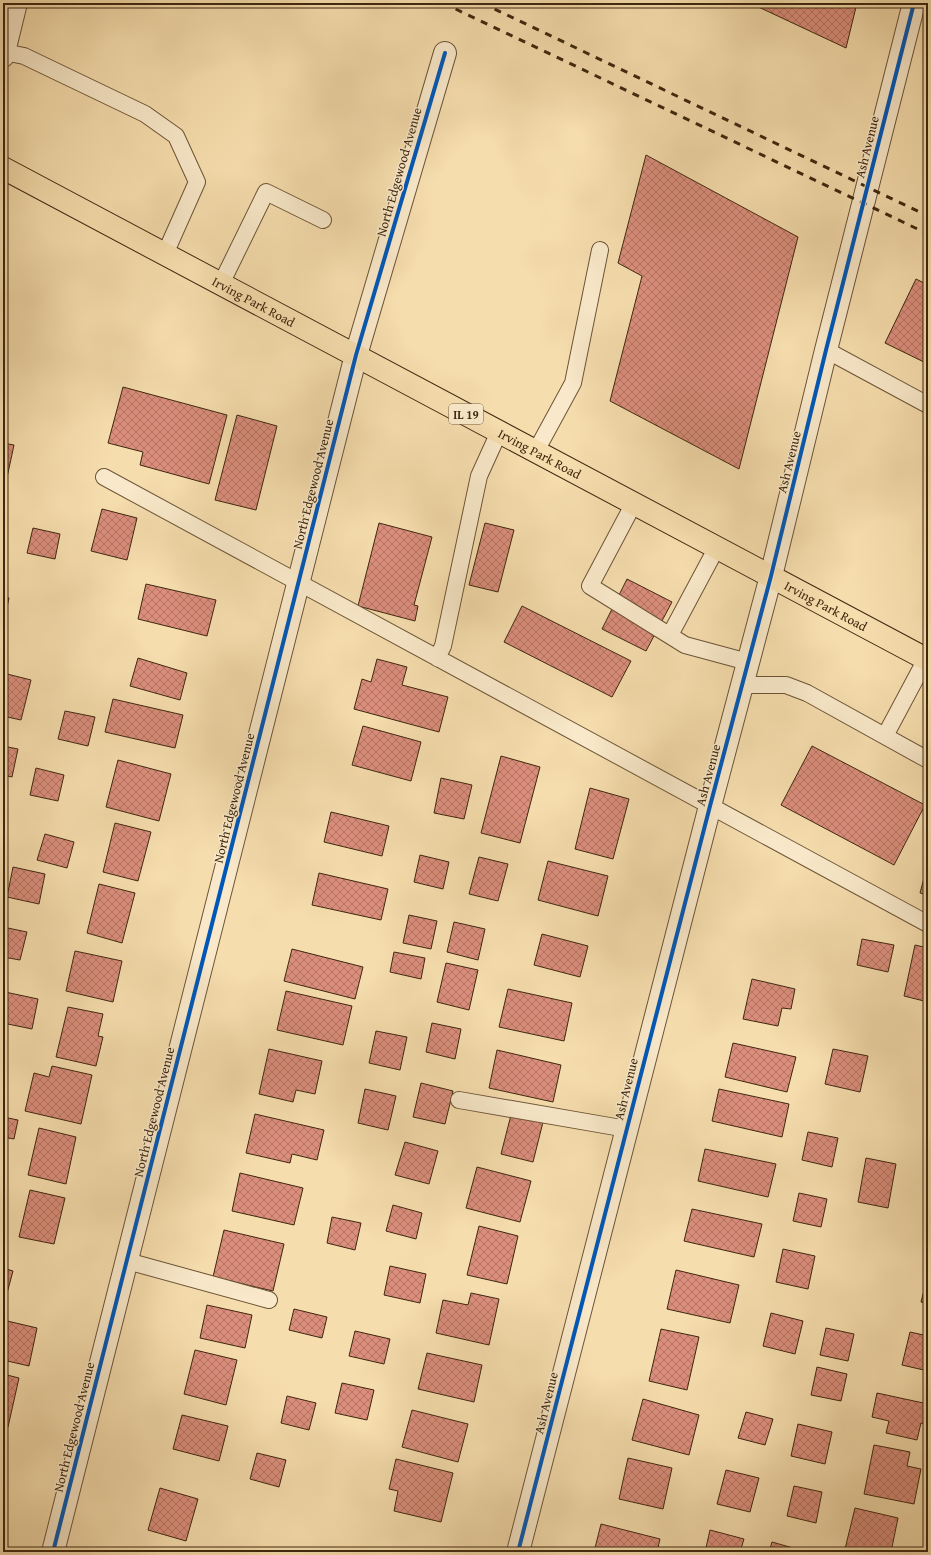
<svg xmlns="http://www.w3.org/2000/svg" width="931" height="1555" viewBox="0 0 931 1555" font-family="'Gentium Book Plus',serif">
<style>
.building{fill:url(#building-cross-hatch);stroke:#3e270e}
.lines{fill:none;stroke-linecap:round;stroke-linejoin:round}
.lane-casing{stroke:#6c5436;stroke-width:18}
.street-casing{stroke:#6c5436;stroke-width:24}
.primary-casing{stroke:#3e270e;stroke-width:24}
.lane{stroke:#f9e9ca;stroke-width:16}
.street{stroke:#f9e9ca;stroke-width:22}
.primary{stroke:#f6ddad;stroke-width:22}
.rail{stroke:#3e270e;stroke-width:3;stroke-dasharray:7 7;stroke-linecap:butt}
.cycleway-casing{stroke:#f9e9ca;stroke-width:6}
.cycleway{stroke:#0057b8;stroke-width:4}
.labels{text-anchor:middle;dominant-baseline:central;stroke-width:3;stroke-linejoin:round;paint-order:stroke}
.shield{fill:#f9e9ca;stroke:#766146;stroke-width:1}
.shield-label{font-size:12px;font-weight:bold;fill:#3e270e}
.street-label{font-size:13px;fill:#3e270e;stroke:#f9e9ca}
</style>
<defs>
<pattern id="building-cross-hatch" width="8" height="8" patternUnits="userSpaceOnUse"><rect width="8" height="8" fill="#db8e7c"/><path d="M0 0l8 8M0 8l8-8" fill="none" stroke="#b37464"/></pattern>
</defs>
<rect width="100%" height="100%" fill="#f6ddad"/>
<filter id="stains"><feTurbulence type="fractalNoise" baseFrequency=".005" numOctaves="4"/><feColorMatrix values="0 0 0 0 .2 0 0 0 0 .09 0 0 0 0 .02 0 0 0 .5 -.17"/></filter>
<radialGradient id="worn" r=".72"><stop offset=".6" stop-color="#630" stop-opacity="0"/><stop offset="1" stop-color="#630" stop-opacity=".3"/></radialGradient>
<path class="building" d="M 750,3 L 857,3 L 846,48 Z
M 646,155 L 798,237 L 739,469 L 610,401 L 642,276 L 618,263 Z
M 916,279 L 928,285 L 928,364 L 885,343 Z
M 123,387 L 227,415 L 209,484 L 140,465 L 143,452 L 108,443 Z
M 237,415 L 277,426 L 256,510 L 215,500 Z
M 3,443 L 14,445 L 3,496 Z
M 102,509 L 137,518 L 127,560 L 91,551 Z
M 379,523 L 432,537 L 414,605 L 418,606 L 415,621 L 358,606 Z
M 485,523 L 514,530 L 498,592 L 469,585 Z
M 33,528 L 60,534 L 55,559 L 27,553 Z
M 627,579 L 672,602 L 646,651 L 602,629 Z
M 146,584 L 216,600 L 207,636 L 138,619 Z
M 3,597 L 9,598 L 3,625 Z
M 522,606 L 631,661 L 612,697 L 504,642 Z
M 138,658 L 187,673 L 180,700 L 130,686 Z
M 377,659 L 407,667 L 402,685 L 448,697 L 439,732 L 354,709 L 362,679 L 371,682 Z
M 3,673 L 31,680 L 21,720 L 3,716 Z
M 113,699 L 183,715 L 175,748 L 105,732 Z
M 65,711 L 95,717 L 88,746 L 58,739 Z
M 363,726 L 421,742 L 411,781 L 352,765 Z
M 3,746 L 18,749 L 12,777 L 3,775 Z
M 812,746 L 925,805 L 894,865 L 781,805 Z
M 501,756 L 540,767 L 520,843 L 481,833 Z
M 118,760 L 171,774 L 159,821 L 106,807 Z
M 36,768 L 64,775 L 58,801 L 30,795 Z
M 441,778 L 472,785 L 464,819 L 434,813 Z
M 590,788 L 629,799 L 613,859 L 575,849 Z
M 331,812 L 389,826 L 382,856 L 324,842 Z
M 115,823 L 151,832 L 138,881 L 103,872 Z
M 45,834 L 74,842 L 67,868 L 37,860 Z
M 420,855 L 449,862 L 443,889 L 414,882 Z
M 479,857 L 508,864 L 498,901 L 469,894 Z
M 548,861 L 608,876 L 598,916 L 538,900 Z
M 928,863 L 928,895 L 920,893 Z
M 13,867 L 45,874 L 39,904 L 7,897 Z
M 319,873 L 388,889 L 381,920 L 312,905 Z
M 99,884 L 135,893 L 122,943 L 87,933 Z
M 409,915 L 437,921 L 431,949 L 403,943 Z
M 454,922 L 485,929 L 478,960 L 447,952 Z
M 3,927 L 27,932 L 20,960 L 3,957 Z
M 542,934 L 588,946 L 580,977 L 534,965 Z
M 862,939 L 894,945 L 888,972 L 857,965 Z
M 915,945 L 928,948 L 928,1002 L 904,996 Z
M 292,949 L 363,967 L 355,999 L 284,981 Z
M 75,951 L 122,961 L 113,1002 L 66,991 Z
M 394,952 L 425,958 L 421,979 L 390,972 Z
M 446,963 L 478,970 L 469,1010 L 437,1002 Z
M 752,979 L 795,989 L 791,1009 L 782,1008 L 778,1026 L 743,1019 Z
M 508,989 L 572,1003 L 564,1041 L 499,1027 Z
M 286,991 L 352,1006 L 343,1045 L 277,1030 Z
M 5,992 L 38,999 L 32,1029 L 3,1023 L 3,1003 Z
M 68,1007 L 103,1014 L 98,1036 L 103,1037 L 96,1066 L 56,1057 Z
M 432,1023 L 461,1029 L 455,1059 L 426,1052 Z
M 376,1031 L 407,1037 L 400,1070 L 369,1063 Z
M 733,1043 L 796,1057 L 787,1092 L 725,1077 Z
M 269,1049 L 322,1061 L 315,1094 L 296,1090 L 293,1102 L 259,1094 Z
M 833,1049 L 868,1056 L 860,1092 L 825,1084 Z
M 497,1050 L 561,1065 L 553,1102 L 489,1088 Z
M 52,1066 L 92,1075 L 81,1124 L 25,1111 L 34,1073 L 49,1077 Z
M 421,1083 L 453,1091 L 445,1124 L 413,1117 Z
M 365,1089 L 396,1096 L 388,1130 L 358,1123 Z
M 719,1089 L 789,1104 L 782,1137 L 712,1121 Z
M 255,1114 L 324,1130 L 317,1160 L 292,1154 L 290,1163 L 246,1153 Z
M 511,1115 L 543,1122 L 533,1162 L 501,1154 Z
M 3,1117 L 18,1120 L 14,1139 L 3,1137 Z
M 39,1128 L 76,1137 L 66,1184 L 28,1175 Z
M 808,1132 L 838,1138 L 832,1167 L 802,1160 Z
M 405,1142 L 438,1151 L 429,1184 L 395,1175 Z
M 705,1149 L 776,1164 L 768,1197 L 698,1181 Z
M 866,1158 L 896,1164 L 888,1208 L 858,1202 Z
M 477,1167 L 531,1181 L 520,1222 L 466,1208 Z
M 240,1173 L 303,1188 L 294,1225 L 232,1211 Z
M 30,1190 L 65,1198 L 54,1244 L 19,1237 Z
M 799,1193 L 827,1199 L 821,1227 L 793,1221 Z
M 393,1205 L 422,1213 L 416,1239 L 386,1231 Z
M 692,1209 L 762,1224 L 754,1257 L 684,1241 Z
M 332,1217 L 361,1223 L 355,1250 L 327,1243 Z
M 479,1226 L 518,1236 L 507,1284 L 467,1275 Z
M 224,1230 L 284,1244 L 273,1291 L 213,1277 Z
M 783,1249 L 815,1256 L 808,1289 L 776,1282 Z
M 390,1266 L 426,1274 L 420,1303 L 384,1295 Z
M 3,1268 L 13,1271 L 6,1297 L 3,1296 Z
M 676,1270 L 739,1285 L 730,1323 L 667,1309 Z
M 928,1275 L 928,1304 L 921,1302 Z
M 471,1293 L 499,1299 L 489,1345 L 436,1333 L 443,1300 L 468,1305 Z
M 207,1305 L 252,1315 L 245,1348 L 200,1338 Z
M 294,1309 L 327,1317 L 322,1338 L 289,1330 Z
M 771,1313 L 803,1321 L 795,1354 L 763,1346 Z
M 3,1320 L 37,1328 L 29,1366 L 3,1360 Z
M 826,1328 L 854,1334 L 848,1361 L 820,1355 Z
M 661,1329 L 699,1337 L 687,1390 L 649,1381 Z
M 355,1331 L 390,1339 L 384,1364 L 349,1356 Z
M 910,1332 L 928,1336 L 928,1371 L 902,1365 Z
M 195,1350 L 237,1360 L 226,1405 L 184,1394 Z
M 427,1353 L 482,1365 L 474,1402 L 418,1389 Z
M 817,1367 L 847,1374 L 841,1401 L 811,1395 Z
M 3,1374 L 19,1378 L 8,1427 L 3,1426 Z
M 342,1383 L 374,1390 L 367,1420 L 335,1413 Z
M 877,1393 L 928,1404 L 928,1425 L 921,1423 L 917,1440 L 886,1433 L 889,1421 L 872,1417 Z
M 287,1396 L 316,1403 L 309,1430 L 281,1423 Z
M 643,1399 L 699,1415 L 689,1455 L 632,1440 Z
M 412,1410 L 468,1424 L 458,1462 L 402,1447 Z
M 746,1412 L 773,1419 L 765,1445 L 738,1438 Z
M 182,1415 L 228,1426 L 219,1461 L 173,1449 Z
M 798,1424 L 832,1432 L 825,1464 L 791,1456 Z
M 874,1445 L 910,1452 L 907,1466 L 921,1469 L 914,1504 L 864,1494 Z
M 257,1453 L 286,1460 L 279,1487 L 250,1479 Z
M 628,1458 L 672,1468 L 663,1509 L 619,1499 Z
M 396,1459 L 453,1473 L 441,1522 L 394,1511 L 398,1491 L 389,1489 Z
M 726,1470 L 759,1478 L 750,1512 L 717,1504 Z
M 794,1486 L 822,1492 L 816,1523 L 787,1516 Z
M 160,1488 L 198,1499 L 186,1541 L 148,1530 Z
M 855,1508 L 898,1518 L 891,1552 L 860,1552 L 845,1549 Z
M 601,1524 L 660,1539 L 657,1552 L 594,1552 Z
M 710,1530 L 744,1539 L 740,1552 L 705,1552 Z
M 772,1542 L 800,1550 L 800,1552 L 769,1552 Z"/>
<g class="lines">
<defs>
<path id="lane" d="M 4,52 L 24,56 L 145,114 L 176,136 L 197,182 L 165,254
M 221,284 L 266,192 L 323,220
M 826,350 L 928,405
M 536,451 L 573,383 L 600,250
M 104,477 L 928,924
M 634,503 L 590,586 L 685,645 L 748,662
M 670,635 L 717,547
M 437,658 L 443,646 L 479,476 L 499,432
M 742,685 L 786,685 L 807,693 L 928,760
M 885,736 L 926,659
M 459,1100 L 627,1129
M 127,1261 L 269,1300"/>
<path id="street" d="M 3,56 L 16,3
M 53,1552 L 356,355 L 445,53
M 518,1552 L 710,806 L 771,576 L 826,350 L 914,3"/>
<g id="primary">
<path id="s1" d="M 3,168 L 928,660"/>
</g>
</defs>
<use href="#lane" class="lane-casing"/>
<use href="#street" class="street-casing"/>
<use href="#primary" class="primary-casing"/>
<use href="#lane" class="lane"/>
<use href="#street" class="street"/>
<use href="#primary" class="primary"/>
<path class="rail" d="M 443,3 L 928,234
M 482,3 L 928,216"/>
<defs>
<path id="cycleway" d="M 53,1552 L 356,355 L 445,53
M 518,1552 L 710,806 L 771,576 L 826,350 L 914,3"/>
</defs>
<use href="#cycleway" class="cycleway-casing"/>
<use href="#cycleway" class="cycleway"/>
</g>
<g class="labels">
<rect class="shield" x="449" y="404" width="34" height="20" rx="3"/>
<g class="shield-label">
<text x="466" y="414">IL 19</text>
</g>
<g class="street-label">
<text transform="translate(867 147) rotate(-76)">Ash Avenue</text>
<text transform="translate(399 172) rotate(-74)">North Edgewood Avenue</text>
<text stroke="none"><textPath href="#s1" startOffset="284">Irving Park Road</textPath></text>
<text stroke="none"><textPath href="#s1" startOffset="608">Irving Park Road</textPath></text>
<text transform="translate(789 462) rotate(-76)">Ash Avenue</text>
<text transform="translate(313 484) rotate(-76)">North Edgewood Avenue</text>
<text stroke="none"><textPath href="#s1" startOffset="932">Irving Park Road</textPath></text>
<text transform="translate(708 775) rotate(-75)">Ash Avenue</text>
<text transform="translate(234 798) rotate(-76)">North Edgewood Avenue</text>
<text transform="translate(626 1089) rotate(-76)">Ash Avenue</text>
<text transform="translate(154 1112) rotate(-76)">North Edgewood Avenue</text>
<text transform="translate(546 1403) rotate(-76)">Ash Avenue</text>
<text transform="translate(74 1427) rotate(-76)">North Edgewood Avenue</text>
</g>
</g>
<rect width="931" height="1555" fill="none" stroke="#f6ddad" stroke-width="16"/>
<rect x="4" y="4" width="923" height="1547" fill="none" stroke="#3e270e" stroke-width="2"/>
<rect x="8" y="8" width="915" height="1539" fill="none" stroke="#3e270e"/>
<rect width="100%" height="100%" filter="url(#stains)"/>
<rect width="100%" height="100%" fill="url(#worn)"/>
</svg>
